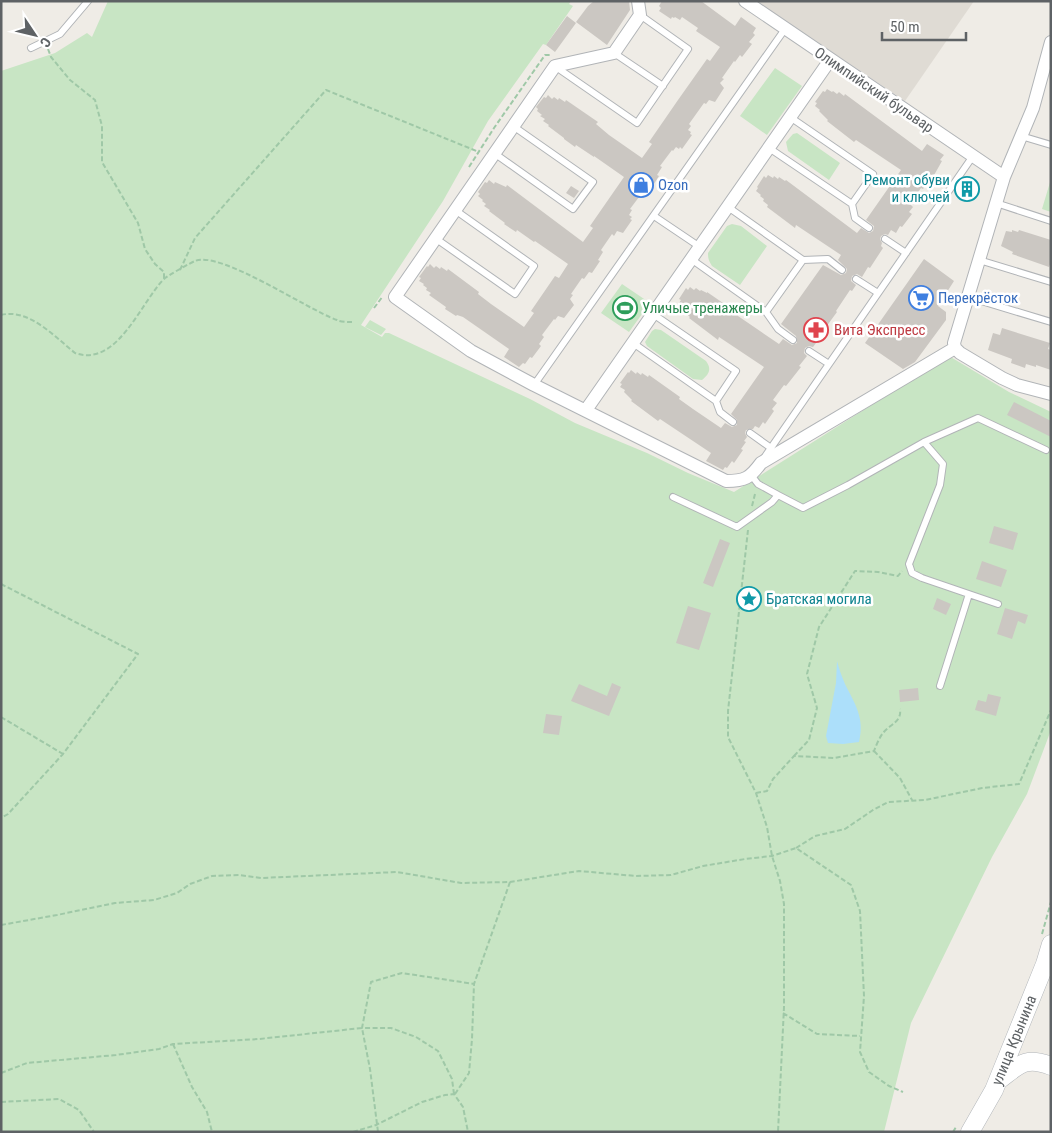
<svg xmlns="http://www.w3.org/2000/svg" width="1052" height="1133" viewBox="0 0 1052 1133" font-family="'Roboto Condensed',sans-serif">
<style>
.education{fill:#dfdbd4}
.green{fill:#c8e5c4}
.water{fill:#acdffa}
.building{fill:#cbc7c2}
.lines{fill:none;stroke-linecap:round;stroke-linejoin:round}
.service-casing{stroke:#b1b4b7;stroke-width:8}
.minor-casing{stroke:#b1b4b7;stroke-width:14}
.secondary-casing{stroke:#b2b6ba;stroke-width:19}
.path{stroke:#9fc8a7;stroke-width:2;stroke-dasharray:5 2.5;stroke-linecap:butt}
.service{stroke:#fff;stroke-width:6}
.minor{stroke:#fff;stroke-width:12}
.secondary{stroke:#fff;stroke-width:18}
.labels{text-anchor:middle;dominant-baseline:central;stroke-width:5;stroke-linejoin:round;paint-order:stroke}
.street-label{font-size:15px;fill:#5e6265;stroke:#fff}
.culture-label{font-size:15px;fill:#0d838f;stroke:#fff;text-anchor:end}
.shop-label{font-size:15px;fill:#366cbe;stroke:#fff;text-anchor:start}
.leisure-label{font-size:15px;fill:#27864d;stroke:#fff;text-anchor:start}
.health-label{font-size:15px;fill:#be3a42;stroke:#fff;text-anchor:start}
</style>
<rect width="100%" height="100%" fill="#efece6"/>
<path class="education" d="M 756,1 L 974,1 L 905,101 Z"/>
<path class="green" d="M 108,1 L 571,1 L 569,4 L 573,6 L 546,45 L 543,44 L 488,121 L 443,201 L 361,325 L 382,337 L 385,333 L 389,333 L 530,399 L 575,423 L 647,453 L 688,473 L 734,492 L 949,356 L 1009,392 L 1051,412 L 1051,730 L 1027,794 L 992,857 L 911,1023 L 884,1132 L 1,1132 L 1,71 L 55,53 L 87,33 L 92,37 Z
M 775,68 L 802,86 L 767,135 L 740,116 Z
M 797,133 L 840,163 L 829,180 L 788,151 L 786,142 L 793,134 Z
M 1051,179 L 1051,212 L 1042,209 Z
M 732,224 L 741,226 L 767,246 L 740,285 L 712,266 C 709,261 708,259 708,253 L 727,226 Z
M 622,284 L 650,303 L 629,332 L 601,313 Z
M 370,320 L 386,329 L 381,335 L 365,327 Z
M 655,329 L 661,330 L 706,361 C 712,369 709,374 702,380 L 693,379 L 647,346 L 645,342 L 652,331 Z"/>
<path class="water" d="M 837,661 C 839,669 842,677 845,684 C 855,704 865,718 859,742 L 843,744 L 828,743 L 826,736 L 836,683 Z"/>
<path class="building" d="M 594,1 L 629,1 L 630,10 L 607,45 L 576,22 L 588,6 Z
M 662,1 L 701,1 L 735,26 L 741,17 L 756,28 L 753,33 L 755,35 L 749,42 L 752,44 L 742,57 L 740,55 L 735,62 L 734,61 L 722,78 L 724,79 L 720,83 L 724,88 L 715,102 L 709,100 L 706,104 L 704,103 L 689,124 L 691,126 L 688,130 L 691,132 L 690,134 L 692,135 L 682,149 L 680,147 L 679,149 L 676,147 L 673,151 L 672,150 L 660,166 L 662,167 L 657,175 L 659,176 L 650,190 L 647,188 L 643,194 L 642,193 L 630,209 L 632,210 L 629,215 L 632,217 L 630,219 L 632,220 L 623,233 L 617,231 L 614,236 L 612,234 L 601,250 L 603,252 L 598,260 L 600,261 L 592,273 L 589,272 L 584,279 L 582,278 L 571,294 L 573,295 L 570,299 L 574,305 L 564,318 L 558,316 L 555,320 L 554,319 L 542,335 L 544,337 L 539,344 L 541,346 L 532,358 L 530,357 L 525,364 L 523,363 L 519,367 L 504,357 L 509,349 L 463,317 L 457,315 L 456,316 L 445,309 L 446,307 L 429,295 L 431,293 L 426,290 L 427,288 L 423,285 L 424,284 L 419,281 L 421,278 L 419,277 L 427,266 L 428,267 L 430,264 L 434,268 L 436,266 L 440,269 L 441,267 L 447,271 L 448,269 L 479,292 L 478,294 L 491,304 L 524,327 L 534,313 L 531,311 L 555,276 L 559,278 L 568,264 L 535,241 L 534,242 L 517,230 L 516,232 L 504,224 L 505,223 L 489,211 L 490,210 L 484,206 L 486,204 L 482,201 L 483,200 L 478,196 L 480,194 L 478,192 L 485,182 L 487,183 L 489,180 L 494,184 L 495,182 L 506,187 L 507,185 L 583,242 L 593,228 L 590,226 L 624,177 L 594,156 L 594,157 L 576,145 L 575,147 L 564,139 L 564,138 L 548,126 L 549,125 L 543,121 L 545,119 L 540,116 L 542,115 L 537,111 L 538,109 L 536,107 L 544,97 L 546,98 L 548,95 L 552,99 L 554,97 L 558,100 L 559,98 L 565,102 L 566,100 L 598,122 L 596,124 L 609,135 L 642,158 L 652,144 L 649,142 L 678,100 L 707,59 L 710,61 L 720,47 L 696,31 L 698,28 L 682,17 L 680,20 L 675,17 L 674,18 L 672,17 L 671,19 L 659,11 L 661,8 L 659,6 Z
M 567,16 L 576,23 L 555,52 L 546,45 Z
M 827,89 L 832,92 L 833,91 L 837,94 L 839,92 L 844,96 L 845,94 L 922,151 L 927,144 L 944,155 L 940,160 L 942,161 L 929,184 L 927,183 L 923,189 L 921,188 L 910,204 L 913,207 L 909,212 L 912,214 L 902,227 L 900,226 L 896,233 L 891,230 L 888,235 L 885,234 L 881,236 L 880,239 L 882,243 L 881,246 L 883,248 L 870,268 L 868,267 L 862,277 L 857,274 L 852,276 L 851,281 L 856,285 L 852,291 L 850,290 L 836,311 L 837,312 L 815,342 L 816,343 L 813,347 L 809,346 L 805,348 L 804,353 L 807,356 L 799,366 L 801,367 L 790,381 L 786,386 L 784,385 L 773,400 L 777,403 L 772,409 L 774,411 L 765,424 L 763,422 L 759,428 L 755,426 L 753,429 L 746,430 L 745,433 L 747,437 L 744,441 L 746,442 L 741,449 L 743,450 L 734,463 L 732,461 L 727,468 L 725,467 L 723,470 L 706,461 L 711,453 L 660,419 L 658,421 L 631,401 L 632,400 L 624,392 L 625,390 L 620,387 L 622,384 L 620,383 L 628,372 L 629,373 L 631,370 L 636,374 L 637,372 L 641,375 L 642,373 L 648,377 L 649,375 L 680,397 L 679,399 L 693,409 L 721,428 L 725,423 L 732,427 L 737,425 L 737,420 L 731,414 L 764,367 L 719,337 L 718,340 L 689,318 L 690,317 L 685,313 L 686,311 L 682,308 L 683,306 L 679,303 L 681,300 L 679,299 L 686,288 L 688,290 L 690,287 L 694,290 L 696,288 L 700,291 L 701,290 L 707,293 L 707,292 L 739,314 L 738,316 L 779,344 L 783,339 L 792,345 L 797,343 L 796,336 L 781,324 L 823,265 L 841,275 L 846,273 L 847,269 L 838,260 L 841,255 L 796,225 L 795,228 L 767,207 L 768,205 L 763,201 L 764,199 L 760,196 L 761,195 L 756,191 L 758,188 L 757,187 L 764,176 L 766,178 L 768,175 L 773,178 L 774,176 L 778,179 L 779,177 L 785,181 L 786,180 L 857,233 L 861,228 L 869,233 L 873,231 L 874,226 L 866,220 L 901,170 L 856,140 L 854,142 L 827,121 L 828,120 L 819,111 L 820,110 L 815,106 L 817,103 L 815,102 L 823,91 L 825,92 Z
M 571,186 L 579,191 L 574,198 L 566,193 Z
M 1012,230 L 1018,232 L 1019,230 L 1051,240 L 1051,262 L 1049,267 L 1012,254 L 1013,252 L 1001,246 L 1006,231 L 1012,232 Z
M 924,259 L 954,281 L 938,306 L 946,312 L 946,320 L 915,362 L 903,369 L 865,343 Z
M 1002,328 L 1050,343 L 1048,349 L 1051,350 L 1051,370 L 1036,365 L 1036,367 L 1026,364 L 1025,368 L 1011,363 L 1012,359 L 988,350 L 993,333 L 1000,335 Z
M 1014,402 L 1051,421 L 1051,437 L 1007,415 Z
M 994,526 L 1018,533 L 1013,550 L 989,543 Z
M 720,539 L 730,543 L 713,587 L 703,583 Z
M 982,561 L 1007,570 L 1001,587 L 976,579 Z
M 937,598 L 951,604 L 946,615 L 933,609 Z
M 688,606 L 711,613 L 699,650 L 676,643 Z
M 1005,608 L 1028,615 L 1025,624 L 1018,621 L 1012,639 L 997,634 Z
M 612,683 L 621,687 L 609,716 L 571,701 L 579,684 L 607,696 Z
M 918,688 L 919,700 L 900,702 L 899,690 Z
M 988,694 L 1001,697 L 996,716 L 975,710 L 978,700 L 986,702 Z
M 546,714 L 562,716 L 559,735 L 543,733 Z"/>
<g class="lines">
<defs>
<path id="service" d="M 31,48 L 60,34 L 88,1
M 614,53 L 663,86
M 556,67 L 637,123 L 688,49 L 640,15
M 1021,136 L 1051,145
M 769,148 L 852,204 L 873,174 L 790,117
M 494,153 L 573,209 L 593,182 L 513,126
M 996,203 L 1051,221
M 852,204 L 855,218 L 869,228
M 654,216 L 700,247
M 435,238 L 515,294 L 534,266 L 455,210
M 885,239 L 906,253
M 691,259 L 766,312 L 803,260 L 728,207
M 803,260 L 828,259 L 842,270
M 979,260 L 1051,282
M 856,279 L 878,293
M 968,297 L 1051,322
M 766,312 L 778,329 L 793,340
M 633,343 L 716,401 L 736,371 L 653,314
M 809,351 L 829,364
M 534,385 L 785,29
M 716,401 L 720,412 L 733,422
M 750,433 L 771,448
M 924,442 L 943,464 L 940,485 L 909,564 L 912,573 L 922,578 L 998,604
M 764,458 L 973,156
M 778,495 L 803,508 L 848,485 L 924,442 L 978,418 L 1046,450
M 673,497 L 737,527 L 772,502 L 778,495 L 758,484 L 751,475
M 940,686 L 969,594"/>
<path id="minor" d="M 638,1 L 640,15 L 614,53 L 555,66 L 395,297 L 471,351 L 534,385 L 726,481 C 745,481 750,478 761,463 L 955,348
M 745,1 L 1004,177
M 1051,42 L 1033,108 L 1004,177 L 954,343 L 955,348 L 960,353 L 1002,378 L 1017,385 L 1051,394
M 586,410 L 830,60"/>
<g id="secondary">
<path d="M 999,1080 C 1019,1065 1025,1056 1051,1066"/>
<path id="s1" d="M 970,1132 L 994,1090 L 1045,964 L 1051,944"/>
</g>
</defs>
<use href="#service" class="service-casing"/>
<use href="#minor" class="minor-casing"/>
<use href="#secondary" class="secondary-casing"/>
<path class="path" d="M 48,49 L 51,57 L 70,80 L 95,100 L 102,126 L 102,162 L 138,223 L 145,249 L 155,264 L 164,272 L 164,279
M 469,167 L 494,128 L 545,55 L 550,55
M 180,270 L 195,238 L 326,90 L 479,152
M 374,308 L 383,296
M 1,315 C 29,308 55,337 75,353 C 118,368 141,301 165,278 C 169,275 190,263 195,261 C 220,250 308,310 337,320 C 341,322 347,322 352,322
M 752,506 L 755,494
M 748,530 L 728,711 L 728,737 L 756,793 L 767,827 L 772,856 L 780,881 L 784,904 L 784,1007 L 778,1132
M 1,584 L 138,654 L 63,754 L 8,814 L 1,818
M 1,717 L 63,754
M 874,751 L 900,778 L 912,800
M 794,756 L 809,740 L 817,708 L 807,674 L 819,627 L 855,571 L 878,572 L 898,576 L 902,571
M 756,793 L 767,791 L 773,779 L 794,756 L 834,758 L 874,751 C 876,746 879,738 883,733 C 890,724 902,722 900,709
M 796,848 L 815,836 L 845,829 L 873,810 L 888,802 L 925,800 L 982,788 L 1019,784 L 1051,710
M 1,925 L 57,915 L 115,903 L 154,900 L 177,893 L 190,884 L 212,876 L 239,875 L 261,878 L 397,872 L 461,883 L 510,882 L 579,871 L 636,876 L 671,875 L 703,866 L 745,859 L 772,856 L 796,848 L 851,885 L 860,911 L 864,996 L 860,1052 L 869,1072 L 889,1086 L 903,1092
M 1042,934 L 1051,902
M 783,1013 L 817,1034 L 860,1036
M 173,1044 L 192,1087 L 207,1112 L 212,1132
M 1,1073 L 27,1063 L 116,1055 L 159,1049 L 173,1044 L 259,1039 L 362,1028 L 370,1069 L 378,1132
M 454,1094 L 452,1079 L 438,1051 L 416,1037 L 391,1028 L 362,1028 L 371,982 L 402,973 L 474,984
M 455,1094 L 469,1073 L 472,1039 L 474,984 L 510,882
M 1,1102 L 59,1099 L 79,1110 L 94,1132
M 353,1132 L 376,1125 L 422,1102 L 445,1095 L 454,1094 L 463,1107 L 468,1132
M 953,1132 L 956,1127"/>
<use href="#service" class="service"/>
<use href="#minor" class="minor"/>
<use href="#secondary" class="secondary"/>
</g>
<defs>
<symbol id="shop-ring" viewBox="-11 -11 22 22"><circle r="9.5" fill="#fff" stroke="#3f7fe0" stroke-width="1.5"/><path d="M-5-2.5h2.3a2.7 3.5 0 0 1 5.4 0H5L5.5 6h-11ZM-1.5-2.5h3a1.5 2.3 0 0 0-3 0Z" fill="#3f7fe0"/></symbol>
<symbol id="building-ring" viewBox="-11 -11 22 22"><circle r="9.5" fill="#fff" stroke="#0f9aa8" stroke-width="1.5"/><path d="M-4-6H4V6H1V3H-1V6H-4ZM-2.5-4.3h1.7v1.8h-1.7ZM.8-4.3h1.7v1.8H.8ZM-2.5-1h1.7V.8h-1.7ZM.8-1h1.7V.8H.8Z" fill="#0f9aa8"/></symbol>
<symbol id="supermarket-ring" viewBox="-11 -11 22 22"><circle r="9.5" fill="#fff" stroke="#3f7fe0" stroke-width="1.5"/><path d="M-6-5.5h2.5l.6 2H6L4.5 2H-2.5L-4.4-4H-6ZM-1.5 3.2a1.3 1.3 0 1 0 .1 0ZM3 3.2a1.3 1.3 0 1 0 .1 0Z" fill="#3f7fe0"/></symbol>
<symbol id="stadium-ring" viewBox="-11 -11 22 22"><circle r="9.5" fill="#fff" stroke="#2e9e5b" stroke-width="1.5"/><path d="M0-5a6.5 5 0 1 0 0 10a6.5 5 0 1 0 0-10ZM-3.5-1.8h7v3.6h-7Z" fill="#2e9e5b"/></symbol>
<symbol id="pharmacy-ring" viewBox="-11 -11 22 22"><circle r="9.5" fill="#fff" stroke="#e0444e" stroke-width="1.5"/><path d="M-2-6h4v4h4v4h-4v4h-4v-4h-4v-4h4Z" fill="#e0444e"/></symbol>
<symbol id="sight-ring" viewBox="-11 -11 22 22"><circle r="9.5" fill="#fff" stroke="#0f9aa8" stroke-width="1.5"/><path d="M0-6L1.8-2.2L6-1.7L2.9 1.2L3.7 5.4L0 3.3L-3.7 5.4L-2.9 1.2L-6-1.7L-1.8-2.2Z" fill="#0f9aa8"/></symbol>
</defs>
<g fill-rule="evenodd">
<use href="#shop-ring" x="627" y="171" width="28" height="28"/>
<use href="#building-ring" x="953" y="175" width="28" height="28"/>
<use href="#supermarket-ring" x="907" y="284" width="28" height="28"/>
<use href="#stadium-ring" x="611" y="294" width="28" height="28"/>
<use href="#pharmacy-ring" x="802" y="316" width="28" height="28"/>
<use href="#sight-ring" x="735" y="585" width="28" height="28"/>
</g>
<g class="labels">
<g class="street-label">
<text transform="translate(874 90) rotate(34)">Олимпийский бульвар</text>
<text stroke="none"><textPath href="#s1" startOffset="102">улица Крынина</textPath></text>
</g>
<g class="culture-label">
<text x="950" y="180">Ремонт обуви<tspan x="950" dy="17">и ключей</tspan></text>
<text x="766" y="599" text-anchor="start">Братская могила</text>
</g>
<g class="shop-label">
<text x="658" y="185">Ozon</text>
<text x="938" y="298">Перекрёсток</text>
</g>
<g class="leisure-label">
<text x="642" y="308">Уличые тренажеры</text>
</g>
<g class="health-label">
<text x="834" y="330">Вита Экспресс</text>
</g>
</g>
<rect width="1052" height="1133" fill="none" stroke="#5e6265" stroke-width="5"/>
<g transform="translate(35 35) rotate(125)" stroke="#ffffff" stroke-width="4" paint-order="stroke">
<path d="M0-4L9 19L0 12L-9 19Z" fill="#5e6265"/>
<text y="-8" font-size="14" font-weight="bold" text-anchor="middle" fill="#5e6265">С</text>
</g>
<path d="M882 32v8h84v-8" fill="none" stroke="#5e6265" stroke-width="2.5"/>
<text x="890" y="32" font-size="15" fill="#5e6265" stroke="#ffffff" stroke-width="4" paint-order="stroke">50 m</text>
</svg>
